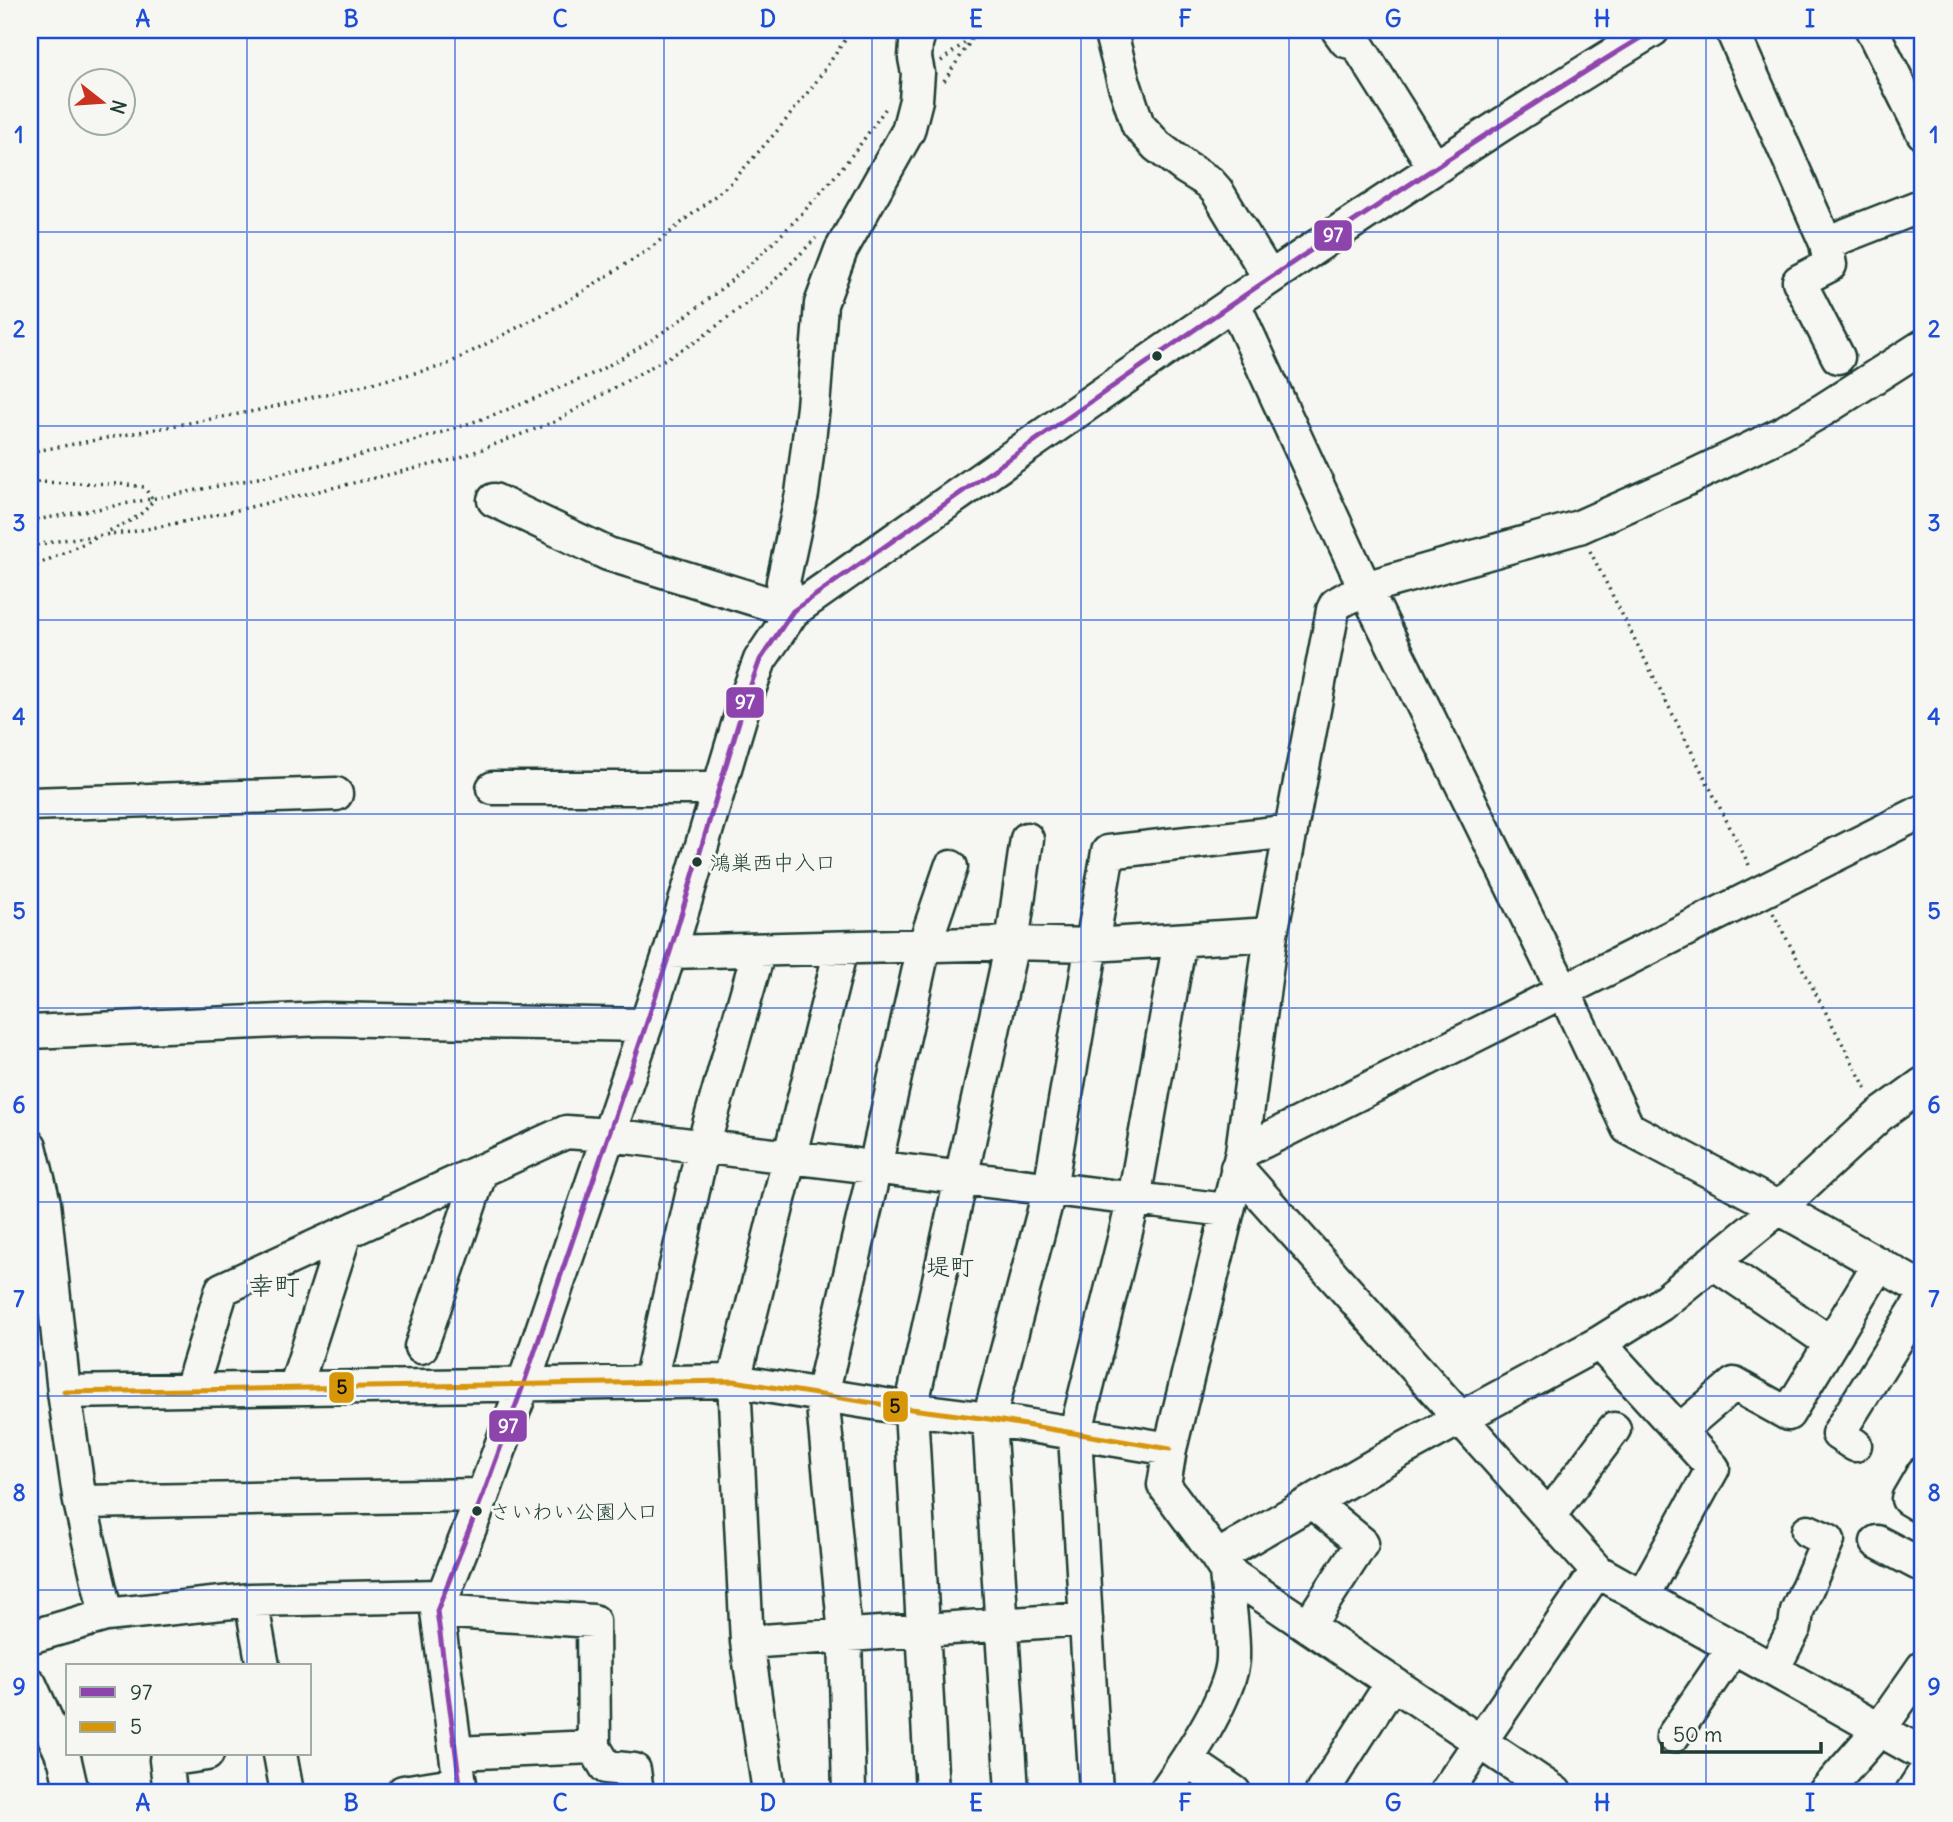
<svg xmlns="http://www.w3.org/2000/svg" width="1953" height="1822" viewBox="0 0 1953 1822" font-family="Delius,'Klee One',sans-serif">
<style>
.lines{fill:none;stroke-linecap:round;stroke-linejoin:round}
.stream{stroke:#72847d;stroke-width:6}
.minor-casing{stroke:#1f3d34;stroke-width:37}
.path{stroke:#1f3d34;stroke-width:3.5;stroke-dasharray:2 5;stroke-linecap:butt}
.minor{stroke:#f6f6f2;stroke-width:32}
.bus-1-casing{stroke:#f6f6f2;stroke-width:10}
.bus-2-casing{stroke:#f6f6f2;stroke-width:10}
.bus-1{stroke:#8e44ad;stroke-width:5}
.bus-2{stroke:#d79608;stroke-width:5}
.grid{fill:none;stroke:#1d4ed8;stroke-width:2;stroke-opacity:0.55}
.bus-dot{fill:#1f3d34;stroke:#f6f6f2;stroke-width:2.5}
.labels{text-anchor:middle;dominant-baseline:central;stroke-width:6;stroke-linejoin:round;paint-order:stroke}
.bus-label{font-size:21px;fill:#1f3d34;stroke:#f6f6f2;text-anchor:start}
.neighbourhood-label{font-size:24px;fill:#1f3d34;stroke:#f6f6f2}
.quarter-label{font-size:26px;fill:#1f3d34;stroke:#f6f6f2}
.line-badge{stroke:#f6f6f2;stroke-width:2.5}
.badge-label{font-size:19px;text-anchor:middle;font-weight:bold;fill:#fff}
.pale-badge-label{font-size:19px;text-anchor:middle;font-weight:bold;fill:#111}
.neatline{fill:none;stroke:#1d4ed8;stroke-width:2.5}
.grid-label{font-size:23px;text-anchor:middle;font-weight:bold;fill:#1d4ed8}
</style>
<rect width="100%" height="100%" fill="#f6f6f2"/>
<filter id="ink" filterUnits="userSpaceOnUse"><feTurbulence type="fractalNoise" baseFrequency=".0143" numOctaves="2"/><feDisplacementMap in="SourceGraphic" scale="14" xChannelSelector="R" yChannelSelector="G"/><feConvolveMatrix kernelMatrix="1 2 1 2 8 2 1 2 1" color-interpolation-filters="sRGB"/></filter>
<g filter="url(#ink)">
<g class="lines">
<path class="stream" d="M 30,1364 L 36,1365"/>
<defs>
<path id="minor" d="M 1110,30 L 1124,83 L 1138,125 L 1157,146 L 1186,168 L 1209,182 L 1217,191 L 1269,277
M 1338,30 L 1346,41 L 1357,44 L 1435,168
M 1732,30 L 1826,243
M 1872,30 L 1923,133
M 1233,302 L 1365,588 L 1564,992 L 1628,1128 L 1779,1208 L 1923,1289
M 1838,357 L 1799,281 L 1830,265 L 1826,243 L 1923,205
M 494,500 L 608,554 L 793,611
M 793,611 L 783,582 L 802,494 L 813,407 L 821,304 L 841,250 L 908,131 L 916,100 L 918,73 L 915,58 L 916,44 L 920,30
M 493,788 L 719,788
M 30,804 L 336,794
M 670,952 L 1012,943 L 1092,945 L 1271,934
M 30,1032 L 323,1019 L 646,1025
M 30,1146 L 44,1203 L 64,1392 L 80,1502 L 106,1615
M 1242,1152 L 1923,811
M 1237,1168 L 1597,1571 L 1923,1754
M 1712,1262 L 1831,1343
M 1599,1343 L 1713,1468 L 1643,1595
M 421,1347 L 481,1171
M 650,1382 L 703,1146 L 759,950
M 295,1388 L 345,1233
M 191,1389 L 222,1289 L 566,1132 L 609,1135 L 1226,1210
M 64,1392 L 734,1381 L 911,1409 L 989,1419 L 1170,1449
M 1679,1431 L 1734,1384 L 1788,1414 L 1879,1264
M 1855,1445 L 1838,1434 L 1923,1298
M 1923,1473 L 1908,1499 L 1923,1508
M 80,1502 L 483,1495
M 1549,1516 L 1614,1429
M 1877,1542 L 1923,1566
M 1217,1557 L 1389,1457 L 1599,1343 L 1660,1305 L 1779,1208 L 1880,1115 L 1923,1084
M 251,1600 L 263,1666
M 437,1611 L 593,1621 L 594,1747 L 606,1767 L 634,1770 L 637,1792
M 1308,1626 L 1362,1543 L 1312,1502
M 30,1637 L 106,1615 L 251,1600 L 442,1596
M 747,1642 L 1086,1619
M 1773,1669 L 1795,1627 L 1797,1611 L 1828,1540 L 1808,1531
M 30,1684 L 65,1761 L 72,1792
M 1673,1736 L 1734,1647
M 456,1753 L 594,1747
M 280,1754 L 287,1792
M 1187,1760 L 1234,1792
M 170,1792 L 166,1760 L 207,1754
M 403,1792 L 460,1783
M 461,1792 L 437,1611 L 483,1495 L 524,1383 L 646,1025 L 670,952 L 746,698 L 760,660 L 793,611 C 1076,412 1357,210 1653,30
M 769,1792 L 747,1642 L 734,1381 L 841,949
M 849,1792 L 845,1635 L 822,1395 L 875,1167 L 924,946 L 951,867
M 932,1792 L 911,1409 L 1012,943 L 1027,839
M 1012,1792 L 989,1419 L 1050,1188 L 1108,852 L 1291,831
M 1096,1792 L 1075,1435 L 1134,1199 L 1180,940
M 1165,1792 C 1186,1762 1232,1694 1233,1658 C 1234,1629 1228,1599 1226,1571
M 1322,1792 L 1392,1683
M 1446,1792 L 1597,1571
M 1555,1792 L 1226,1571 L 1217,1557 L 1164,1485 L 1170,1449 L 1242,1152 L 1271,934 L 1333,610 L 1336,604 L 1365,588 L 1579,527 L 1685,480 L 1779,435 L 1823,410 L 1923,346
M 1825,1792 L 1879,1730 L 1923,1667
M 1912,1792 L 1923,1775"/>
</defs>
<use href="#minor" class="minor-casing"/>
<path class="path" d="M 941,61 L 971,38
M 944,81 L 978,30
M 30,452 L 255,411 L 444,366 L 566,302 L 648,250 L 732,182 L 777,131 L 813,86 L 852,30
M 30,482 L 120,484 L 144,487 L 153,500 C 142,518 123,524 105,533
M 30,521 C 104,508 179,494 253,479 C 356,458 456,434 552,391 C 566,385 582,379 596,372 C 694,321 784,242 852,155 C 864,140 875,123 886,108
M 30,546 L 69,539 L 131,532 L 203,518 L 456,459 L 554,422 L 697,341 L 768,287 L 816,238
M 1590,551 L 1751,869
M 30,568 L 98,537
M 1773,913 L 1868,1092"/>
<use href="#minor" class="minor"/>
<defs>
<path id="bus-1" d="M 461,1792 L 437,1611 L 483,1495 L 524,1383 L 646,1025 L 670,952 L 746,698 L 760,660 L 793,611 C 1076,412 1357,210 1653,30"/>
<path id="bus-2" d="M 64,1392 L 734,1381 L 911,1409 L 989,1419 L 1170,1449"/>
</defs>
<use href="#bus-1" class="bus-1-casing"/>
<use href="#bus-2" class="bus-2-casing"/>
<use href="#bus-1" class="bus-1"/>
<use href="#bus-2" class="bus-2"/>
</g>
</g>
<path class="grid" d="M 247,30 L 247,1666M 455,30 L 455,1792M 664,30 L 664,1792M 872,30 L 872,1792M 1081,30 L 1081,1792M 1289,30 L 1289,1792M 1498,30 L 1498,1792M 1706,30 L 1706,1792M 30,232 L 1923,232M 30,426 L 1923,426M 30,620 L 1923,620M 30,814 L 1923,814M 30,1008 L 1923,1008M 30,1202 L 1923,1202M 30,1396 L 1923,1396M 30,1590 L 1923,1590M 247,1754 L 247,1792"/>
<g class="bus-dot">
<circle cx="1157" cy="356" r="6"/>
<circle cx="697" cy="862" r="6"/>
<circle cx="477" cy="1511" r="6"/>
</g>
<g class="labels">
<g class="bus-label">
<text x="710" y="862">鴻巣西中入口</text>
<text x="490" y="1511">さいわい公園入口</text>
</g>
<g class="neighbourhood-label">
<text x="950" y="1266">堤町</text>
</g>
<g class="quarter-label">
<text x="274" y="1285">幸町</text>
</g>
</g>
<g class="line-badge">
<rect x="1313" y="219" width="40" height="33" rx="7" fill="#8e44ad"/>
<rect x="725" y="686" width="40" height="33" rx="7" fill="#8e44ad"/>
<rect x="328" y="1371" width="27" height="33" rx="7" fill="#d79608"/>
<rect x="882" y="1390" width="27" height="33" rx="7" fill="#d79608"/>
<rect x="488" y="1409" width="40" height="34" rx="7" fill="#8e44ad"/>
</g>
<g class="badge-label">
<text x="1333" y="242">97</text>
<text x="745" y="709">97</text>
<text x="508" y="1433">97</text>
</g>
<g class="pale-badge-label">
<text x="342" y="1394">5</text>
<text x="895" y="1413">5</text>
</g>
<rect width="1953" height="1822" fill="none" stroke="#f6f6f2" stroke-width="77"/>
<rect x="66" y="1664" width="245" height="91" fill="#f6f6f2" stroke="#a0aca6" stroke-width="2"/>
<rect x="80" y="1687" width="35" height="10" fill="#8e44ad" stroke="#a0aca6" stroke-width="2"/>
<text x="130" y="1700" font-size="21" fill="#1f3d34">97</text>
<rect x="80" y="1722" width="35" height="10" fill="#d79608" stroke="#a0aca6" stroke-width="2"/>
<text x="130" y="1734" font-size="21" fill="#1f3d34">5</text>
<g transform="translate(102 102) rotate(107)"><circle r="33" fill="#f6f6f2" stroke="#a0aca6" stroke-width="2"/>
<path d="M0-5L12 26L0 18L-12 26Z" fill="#c8321e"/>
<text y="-10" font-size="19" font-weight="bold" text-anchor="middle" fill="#1f3d34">N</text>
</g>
<path d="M1662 1742v10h159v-10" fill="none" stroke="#1f3d34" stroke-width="3.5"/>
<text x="1673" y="1742" font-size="21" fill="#1f3d34" stroke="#f6f6f2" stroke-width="5" paint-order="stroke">50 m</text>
<rect x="38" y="38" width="1876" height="1746" class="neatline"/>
<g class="grid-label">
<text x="143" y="27">A</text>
<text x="351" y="27">B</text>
<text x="560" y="27">C</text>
<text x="768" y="27">D</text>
<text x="976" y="27">E</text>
<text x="1185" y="27">F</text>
<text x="1393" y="27">G</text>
<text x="1602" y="27">H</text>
<text x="1810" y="27">I</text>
<text x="19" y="143">1</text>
<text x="1934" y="143">1</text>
<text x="19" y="337">2</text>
<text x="1934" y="337">2</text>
<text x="19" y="531">3</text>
<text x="1934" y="531">3</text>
<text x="19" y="725">4</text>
<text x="1934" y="725">4</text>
<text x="19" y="919">5</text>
<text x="1934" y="919">5</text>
<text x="19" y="1113">6</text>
<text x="1934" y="1113">6</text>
<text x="19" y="1307">7</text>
<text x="1934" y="1307">7</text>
<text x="19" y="1501">8</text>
<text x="1934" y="1501">8</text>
<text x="19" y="1695">9</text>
<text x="1934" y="1695">9</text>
<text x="143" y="1811">A</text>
<text x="351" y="1811">B</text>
<text x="560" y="1811">C</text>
<text x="768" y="1811">D</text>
<text x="976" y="1811">E</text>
<text x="1185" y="1811">F</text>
<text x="1393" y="1811">G</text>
<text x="1602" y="1811">H</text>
<text x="1810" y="1811">I</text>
</g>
</svg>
